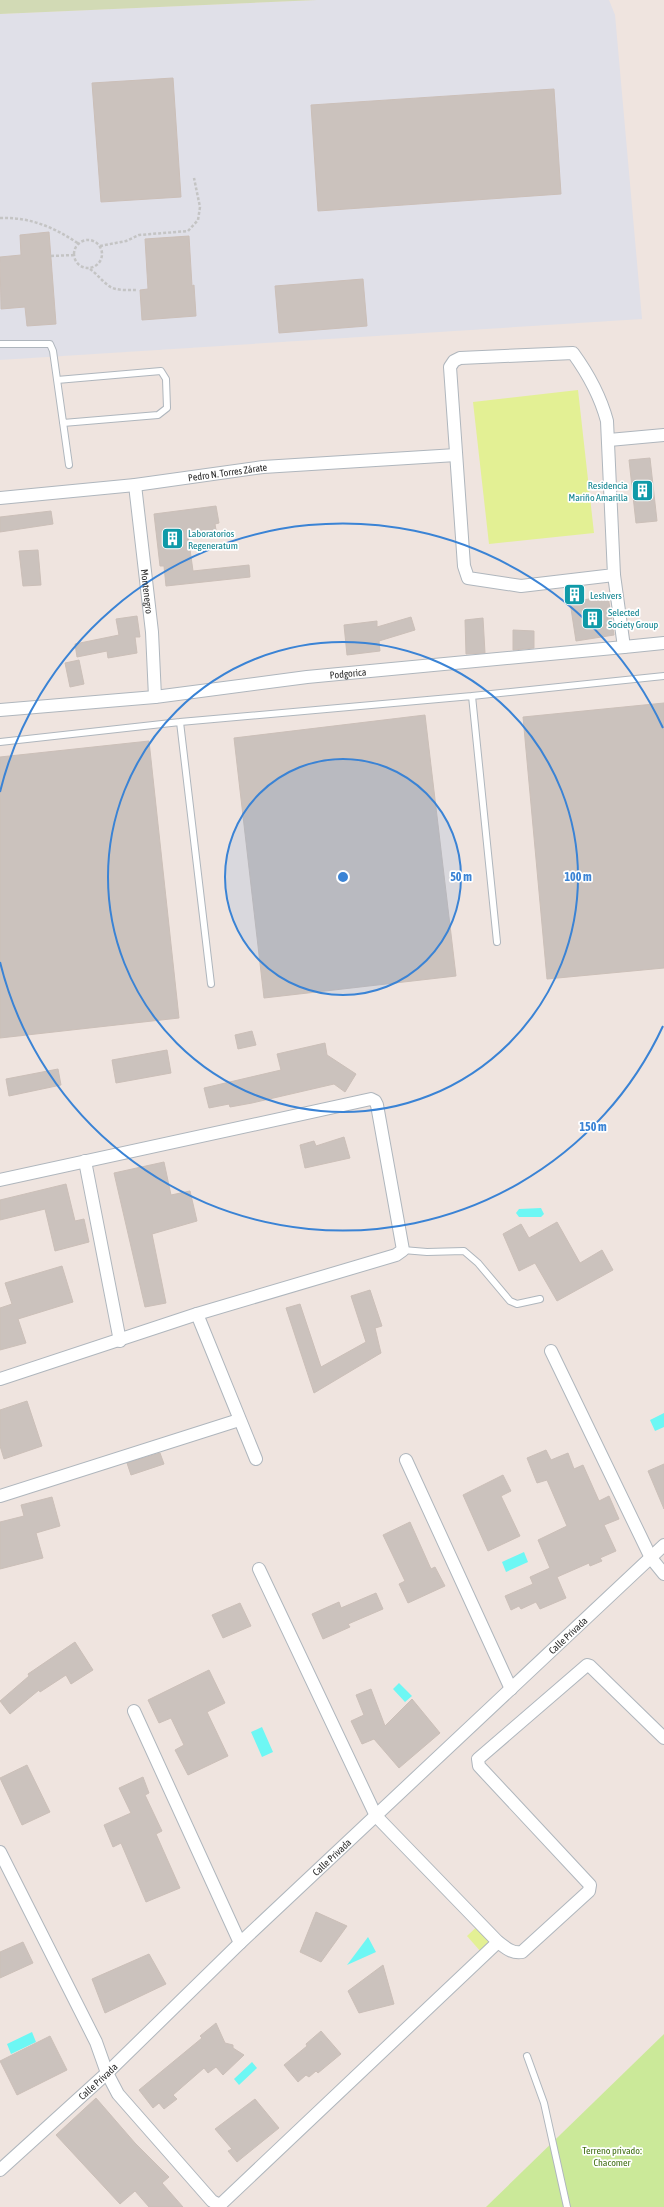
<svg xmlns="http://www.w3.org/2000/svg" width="664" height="2207" viewBox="0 0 664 2207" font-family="'Asap Condensed',sans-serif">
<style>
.industrial{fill:#e0e0e8}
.green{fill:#cbe999}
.cemetery{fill:#d2dab5}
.pitch{fill:#e3f094}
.water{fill:#6df7f4}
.building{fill:#cbc2bd;stroke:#cbbfb8}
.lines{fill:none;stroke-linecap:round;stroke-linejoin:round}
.lane-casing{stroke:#afb6bd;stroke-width:8}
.street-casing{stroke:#afb6bd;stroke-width:14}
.path{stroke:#c4c4c4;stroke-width:2.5;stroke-dasharray:3 2;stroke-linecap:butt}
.lane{stroke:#fff;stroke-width:6}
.street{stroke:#fff;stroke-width:12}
.ring{fill:none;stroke:#3a83d5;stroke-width:2}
.labels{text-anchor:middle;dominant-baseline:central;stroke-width:3.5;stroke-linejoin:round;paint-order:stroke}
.street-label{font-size:10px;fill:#2d2d2d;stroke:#fff}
.culture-label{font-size:10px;fill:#0d838f;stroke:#fff;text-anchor:start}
.park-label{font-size:10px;fill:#437116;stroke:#fff}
.centre{fill:#3a83d5;stroke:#fff;stroke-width:2}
.ring-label{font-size:12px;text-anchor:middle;font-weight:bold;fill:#3a83d5;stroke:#fff;stroke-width:3.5;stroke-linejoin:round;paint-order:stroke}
</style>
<rect width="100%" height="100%" fill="#efe4df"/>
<path class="industrial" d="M 317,0 L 609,0 L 615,15 L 642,319 L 0,360 L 0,14 Z"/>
<path class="green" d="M 664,2034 L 664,2207 L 486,2207 Z"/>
<path class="cemetery" d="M 0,0 L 317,0 L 0,14 Z"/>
<path class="pitch" d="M 578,390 L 594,533 L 489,544 L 473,402 Z
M 483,1921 L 498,1937 L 481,1952 L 467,1936 Z"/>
<path class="water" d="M 541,1208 L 544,1214 L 541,1217 L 519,1217 L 516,1213 L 519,1209 Z
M 664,1413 L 664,1427 L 655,1431 L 650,1420 Z
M 524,1552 L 528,1562 L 506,1572 L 502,1562 Z
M 399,1683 L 412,1696 L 405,1702 L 393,1689 Z
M 262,1727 L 273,1752 L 262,1757 L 251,1732 Z
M 368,1937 L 376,1952 L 347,1965 Z
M 32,2032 L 36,2042 L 11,2054 L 7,2044 Z
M 252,2062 L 257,2068 L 239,2085 L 234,2079 Z"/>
<path class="building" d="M 173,78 L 181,197 L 101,202 L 92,83 Z
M 554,89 L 561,194 L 318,211 L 311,105 Z
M 49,232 L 56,324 L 27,326 L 25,307 L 1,309 L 0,257 L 21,255 L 20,235 Z
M 189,236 L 192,286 L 194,285 L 196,316 L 142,320 L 140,290 L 148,289 L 145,239 Z
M 363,279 L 367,326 L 279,333 L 275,286 Z
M 650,458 L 657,521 L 636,523 L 629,460 Z
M 216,506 L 219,523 L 215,524 L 216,530 L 188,535 L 193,571 L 249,565 L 250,577 L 166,586 L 164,566 L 160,566 L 154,514 Z
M 51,511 L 53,524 L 0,532 L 0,517 Z
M 38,550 L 41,585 L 23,586 L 19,551 Z
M 608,596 L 614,635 L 576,641 L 570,602 Z
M 137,616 L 140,637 L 135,637 L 137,653 L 108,658 L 107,651 L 77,657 L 75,644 L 119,635 L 116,619 Z
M 411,617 L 415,630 L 379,641 L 380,651 L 347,655 L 344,625 L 377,621 L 377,627 Z
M 483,618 L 485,653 L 466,654 L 465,620 Z
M 513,630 L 534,631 L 534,648 L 513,650 Z
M 79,660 L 84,684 L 70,687 L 65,663 Z
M 664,703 L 664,968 L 547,979 L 523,717 Z
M 425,715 L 456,976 L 264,998 L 234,738 Z
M 149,741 L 179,1018 L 0,1038 L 0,757 Z
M 252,1031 L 256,1045 L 238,1049 L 235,1035 Z
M 325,1043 L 327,1055 L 356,1074 L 345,1092 L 334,1084 L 252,1103 L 230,1107 L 229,1104 L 209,1108 L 204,1088 L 281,1070 L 277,1054 Z
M 167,1050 L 171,1073 L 116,1083 L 112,1060 Z
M 58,1069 L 61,1085 L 9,1096 L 6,1079 Z
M 344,1137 L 350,1158 L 305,1168 L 300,1145 L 314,1141 L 316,1146 Z
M 164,1162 L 171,1195 L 190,1191 L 197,1221 L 152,1234 L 166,1303 L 145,1307 L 114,1173 Z
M 66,1184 L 75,1221 L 84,1219 L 89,1242 L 55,1251 L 45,1209 L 0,1220 L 0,1200 Z
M 557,1222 L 580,1263 L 602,1250 L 613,1270 L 557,1301 L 535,1263 L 519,1271 L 503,1234 L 521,1224 L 529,1238 Z
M 62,1266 L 73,1302 L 18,1319 L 26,1343 L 0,1350 L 0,1308 L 12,1304 L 5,1283 Z
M 370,1290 L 382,1326 L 375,1328 L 381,1353 L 314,1393 L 286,1308 L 300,1304 L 321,1367 L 366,1342 L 351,1296 Z
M 27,1401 L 42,1446 L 4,1459 L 0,1446 L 0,1410 Z
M 546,1450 L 551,1460 L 568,1453 L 574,1469 L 583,1465 L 599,1501 L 609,1496 L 619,1519 L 604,1525 L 616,1551 L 600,1558 L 602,1561 L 590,1566 L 589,1563 L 557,1577 L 566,1598 L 540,1609 L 536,1602 L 521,1609 L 519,1606 L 511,1610 L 505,1596 L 533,1584 L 530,1577 L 550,1568 L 538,1540 L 567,1526 L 547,1480 L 537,1483 L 527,1458 Z
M 160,1453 L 164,1464 L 131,1475 L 127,1463 Z
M 664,1464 L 664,1509 L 648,1471 Z
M 503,1475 L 511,1491 L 501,1496 L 520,1536 L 488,1551 L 463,1495 Z
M 52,1497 L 60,1526 L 36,1533 L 43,1558 L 0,1569 L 0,1522 L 24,1516 L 21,1505 Z
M 410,1522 L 431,1569 L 435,1567 L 445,1586 L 408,1603 L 399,1584 L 405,1581 L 383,1535 Z
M 376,1593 L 383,1609 L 348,1624 L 350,1627 L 323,1639 L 312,1614 L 339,1602 L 341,1608 Z
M 240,1603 L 251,1626 L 223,1638 L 212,1615 Z
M 75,1642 L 93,1670 L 71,1684 L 66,1675 L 40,1692 L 39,1690 L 10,1714 L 0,1701 L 29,1676 L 28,1674 Z
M 209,1670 L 225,1703 L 207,1712 L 228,1756 L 188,1775 L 175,1750 L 184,1745 L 171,1718 L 159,1723 L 148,1700 Z
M 371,1689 L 385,1726 L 412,1699 L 440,1733 L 399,1768 L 374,1739 L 362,1744 L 351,1721 L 364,1715 L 356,1695 Z
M 27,1765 L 50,1812 L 22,1825 L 0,1778 Z
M 143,1777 L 149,1793 L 145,1795 L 162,1831 L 156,1834 L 180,1888 L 146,1902 L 121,1843 L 113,1847 L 104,1825 L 131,1813 L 119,1788 Z
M 316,1912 L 347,1926 L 321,1962 L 300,1952 Z
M 23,1942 L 33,1963 L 0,1978 L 0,1952 Z
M 149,1954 L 166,1984 L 105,2013 L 92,1979 Z
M 383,1965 L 394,2004 L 359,2013 L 348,1991 Z
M 216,2023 L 225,2043 L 233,2045 L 233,2048 L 244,2055 L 223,2075 L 216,2067 L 208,2073 L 204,2068 L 173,2095 L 177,2099 L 164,2109 L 159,2103 L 153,2108 L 139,2090 L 202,2038 L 200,2036 Z
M 321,2031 L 341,2054 L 318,2073 L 316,2071 L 309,2077 L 306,2075 L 298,2082 L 284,2065 L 307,2046 L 306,2044 Z
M 50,2036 L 67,2070 L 17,2095 L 0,2061 Z
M 96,2098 L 135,2143 L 169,2177 L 162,2183 L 183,2207 L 149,2207 L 135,2191 L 120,2204 L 56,2135 Z
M 255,2099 L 279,2128 L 237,2162 L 228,2151 L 232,2149 L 215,2129 Z"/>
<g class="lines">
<defs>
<path id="lane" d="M 0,344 L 50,344 L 53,351 L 69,465
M 57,380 L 161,371 L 166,379 L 167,408 L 158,415 L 63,423
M 472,696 L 664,676
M 180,722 L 211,984
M 0,742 L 180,722 L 472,696 L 497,942
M 403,1250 L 427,1252 L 464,1251 L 478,1263 L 510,1301 L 517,1304 L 540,1299
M 527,2056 L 544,2103 L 567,2207"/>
<g id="street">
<path d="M 573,353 C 589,375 600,395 607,421 L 614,575 L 521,586 L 468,578 L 464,566 L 450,367 L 454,361 L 460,358 Z"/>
<path d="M 609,440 L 664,435"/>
<path id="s1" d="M 135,485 L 152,632 L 155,697"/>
<path id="s2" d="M 0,498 L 135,485 L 263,467 L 456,455"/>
<path d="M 624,647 L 664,643"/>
<path id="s3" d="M 0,710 L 155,697 L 307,677 L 624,647 L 614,575"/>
<path d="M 85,1161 L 120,1341"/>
<path d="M 0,1180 L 371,1099 L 375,1101 L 377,1105 L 403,1250 L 396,1255 L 197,1314 L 0,1379"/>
<path d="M 197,1314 L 256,1459"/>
<path d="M 551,1351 L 651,1558 L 664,1574"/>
<path d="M 406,1460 L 511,1689"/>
<path d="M 0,1496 L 239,1420"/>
<path d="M 259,1569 L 376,1816 L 498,1942 C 505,1947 512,1954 522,1952 L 589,1891 L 590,1885 L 479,1766 L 478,1759 L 587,1665 L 590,1666 L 664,1738"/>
<path d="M 134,1711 L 240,1943"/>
<path d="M 0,1852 L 96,2042 L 107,2073 L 118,2094 L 212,2201 L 218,2204 L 221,2204 L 498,1942"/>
<path id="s4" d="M 0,2170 L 107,2073 L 240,1943 L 664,1545"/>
</g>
</defs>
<use href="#lane" class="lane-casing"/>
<use href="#street" class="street-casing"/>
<path class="path" d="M 0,218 C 30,217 54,227 79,244
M74 254a14 14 0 1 1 28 0a14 14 0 1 1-28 0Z
M 100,246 L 126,241 L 139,235 L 188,231 L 198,220 L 200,207 L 194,178
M 51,256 L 74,255
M 90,269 C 97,274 102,281 109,286 C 116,291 128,290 137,290"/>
<use href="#lane" class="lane"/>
<use href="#street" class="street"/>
</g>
<circle cx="343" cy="877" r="118" fill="#3a83d5" fill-opacity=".12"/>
<g class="ring">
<circle cx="343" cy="877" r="118"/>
<circle cx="343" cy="877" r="235"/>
<path d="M663 1026A353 353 0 0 1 0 962M0 792A353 353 0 0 1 663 728"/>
</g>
<defs>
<symbol id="building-square" viewBox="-11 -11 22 22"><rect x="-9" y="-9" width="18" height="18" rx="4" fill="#0f9aa8" stroke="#fff"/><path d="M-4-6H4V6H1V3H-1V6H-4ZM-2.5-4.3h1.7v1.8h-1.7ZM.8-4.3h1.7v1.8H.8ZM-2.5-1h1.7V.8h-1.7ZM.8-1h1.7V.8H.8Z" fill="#fff"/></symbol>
</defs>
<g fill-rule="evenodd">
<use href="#building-square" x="630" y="478" width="25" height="25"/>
<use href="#building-square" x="160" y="526" width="25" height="25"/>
<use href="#building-square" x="562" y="582" width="25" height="25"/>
<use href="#building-square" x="580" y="606" width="25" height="25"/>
</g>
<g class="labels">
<g class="street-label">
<text stroke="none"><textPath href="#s2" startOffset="229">Pedro N. Torres Zárate</textPath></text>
<text stroke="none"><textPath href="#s1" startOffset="107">Montenegro</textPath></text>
<text stroke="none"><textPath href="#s3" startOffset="350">Podgorica</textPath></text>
<text stroke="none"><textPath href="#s4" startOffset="780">Calle Privada</textPath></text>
<text stroke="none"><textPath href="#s4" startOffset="456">Calle Privada</textPath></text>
<text stroke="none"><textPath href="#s4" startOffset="132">Calle Privada</textPath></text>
</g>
<g class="culture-label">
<text x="628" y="485" text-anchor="end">Residencia<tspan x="628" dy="12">Mariño Amarilla</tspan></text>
<text x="188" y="533">Laboratorios<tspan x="188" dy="12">Regeneratum</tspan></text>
<text x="590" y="595">Leshvers</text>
<text x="608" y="612">Selected<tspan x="608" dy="12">Society Group</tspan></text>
</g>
<g class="park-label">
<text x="612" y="2150">Terreno privado:<tspan x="612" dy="12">Chacomer</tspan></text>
</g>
</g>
<circle cx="343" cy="877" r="6" class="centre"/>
<g class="ring-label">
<text x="461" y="881">50 m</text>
<text x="578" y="881">100 m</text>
<text x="593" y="1131">150 m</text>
</g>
</svg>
